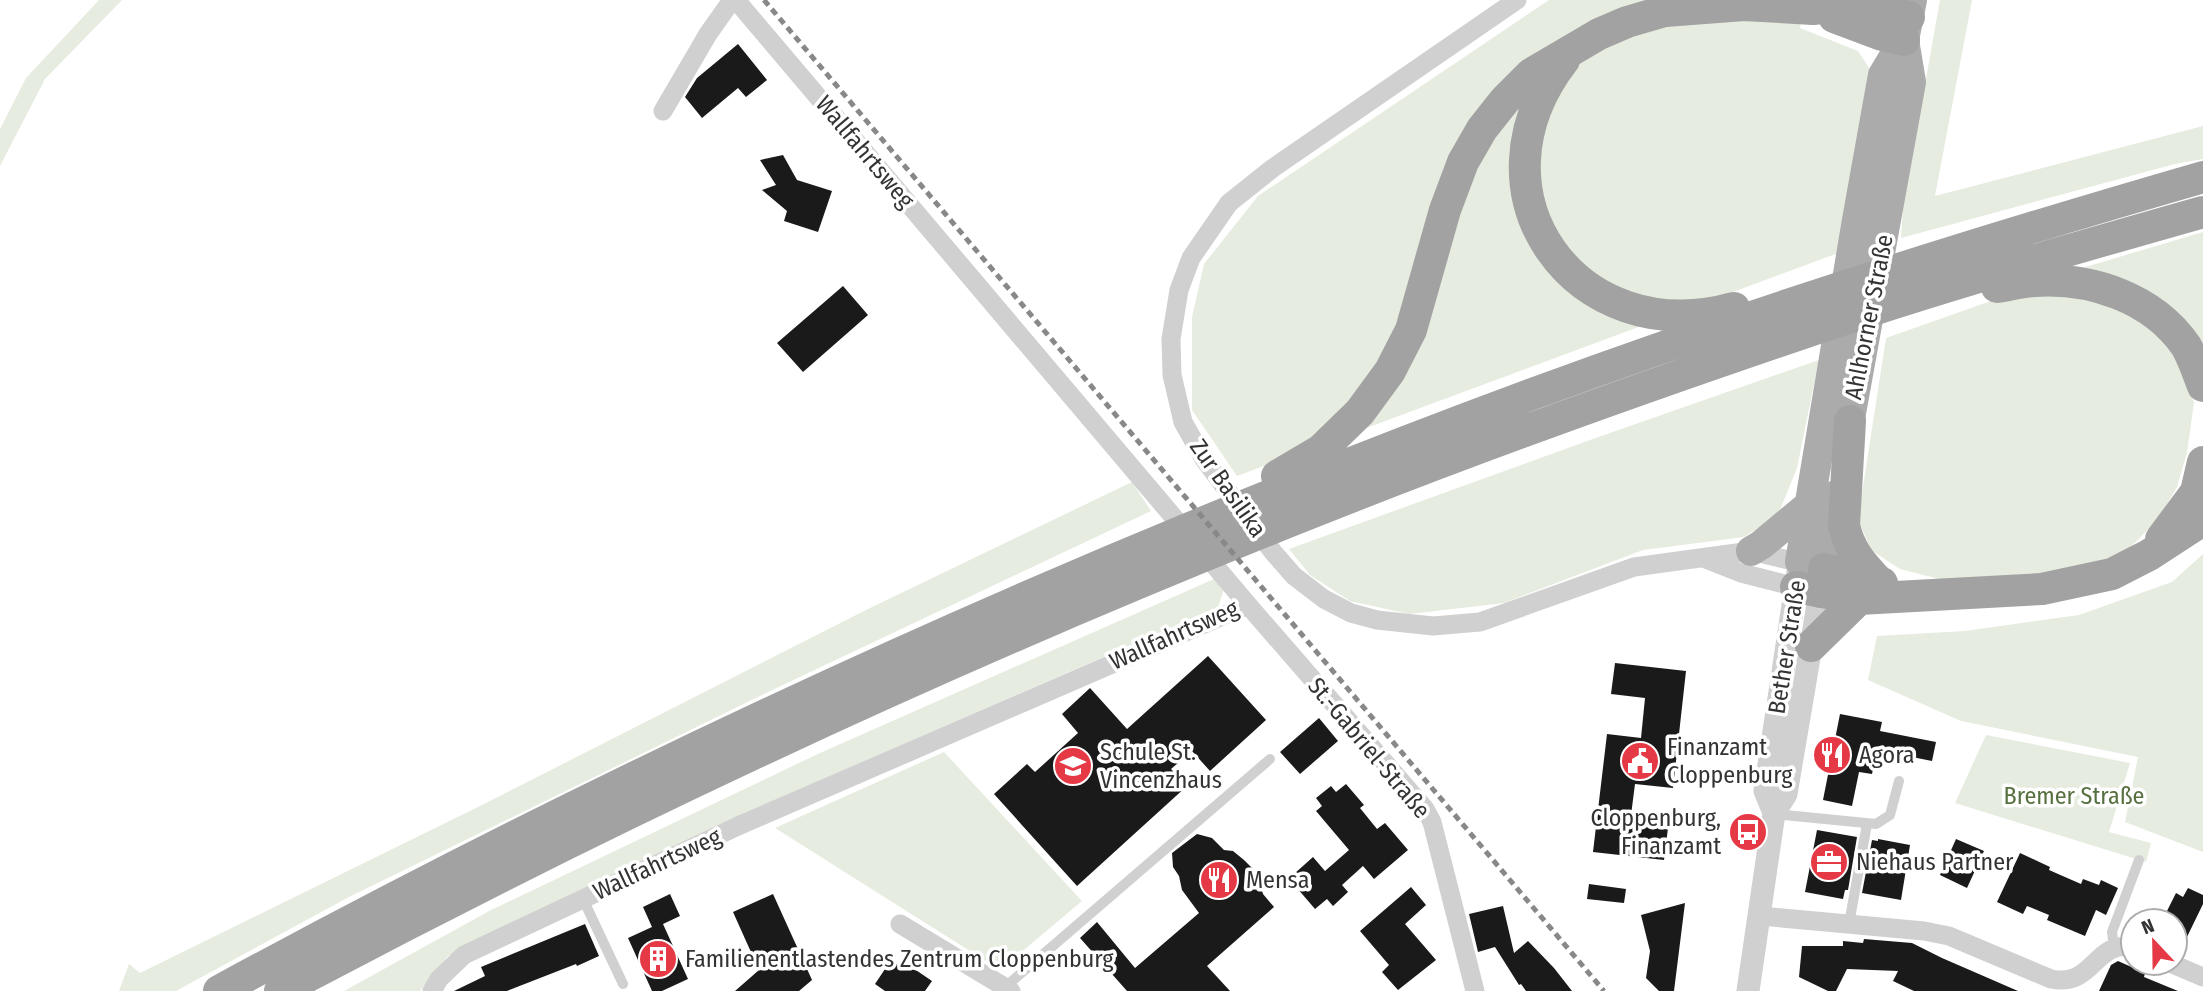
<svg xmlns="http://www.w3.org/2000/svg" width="2203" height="991" viewBox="0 0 2203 991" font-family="'Fira Sans Condensed',sans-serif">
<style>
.green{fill:#e6ecdf}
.building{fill:#1a1a1a}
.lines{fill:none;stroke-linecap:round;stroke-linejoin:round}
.service{stroke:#d0d0d0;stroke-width:10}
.minor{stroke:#d0d0d0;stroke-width:19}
.tertiary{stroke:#d0d0d0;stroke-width:23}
.primary{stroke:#ababab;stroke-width:30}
.trunk{stroke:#a2a2a2;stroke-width:32}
.rail{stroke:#888;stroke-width:5;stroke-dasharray:7 5;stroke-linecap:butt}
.labels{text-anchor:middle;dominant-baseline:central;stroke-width:7;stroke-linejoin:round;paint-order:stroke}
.street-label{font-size:24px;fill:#333;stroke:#fff}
.poi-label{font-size:24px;fill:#333;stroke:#fff;text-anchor:start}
.park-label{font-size:24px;fill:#56703f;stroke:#fff}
</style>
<rect width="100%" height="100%" fill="#fff"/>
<path class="green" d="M 99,0 L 122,0 L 45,79 L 0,166 L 0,129 L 26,78 Z
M 1549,0 L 1805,0 L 1800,28 L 1858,51 L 1871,71 L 1841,252 L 1237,476 L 1192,410 L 1192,317 L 1204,264 L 1258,196 Z
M 1940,0 L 1972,0 L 1935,196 L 2203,126 L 2203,159 L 2175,164 L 1901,238 L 1903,209 Z
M 2203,232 L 2203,363 L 2072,271 Z
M 2032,291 L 2115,302 L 2167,344 L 2181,371 L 2194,402 L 2187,453 L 2177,487 L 2158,519 L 2130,548 L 2097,565 L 2044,577 L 1943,580 L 1900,569 L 1871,550 L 1858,519 L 1886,338 L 2008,295 Z
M 1819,360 L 1797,468 L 1778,515 L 1744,537 L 1643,550 L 1504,603 L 1409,614 L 1350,601 L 1310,575 L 1289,549 L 1590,440 Z
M 1132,482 L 1151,511 L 766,693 L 349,897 L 176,991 L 119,991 L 129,964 L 140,973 L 482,805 L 866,610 Z
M 2203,554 L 2203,852 L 2125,822 L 2138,757 L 1961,721 L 1868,680 L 1877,636 L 1965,631 L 2079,615 L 2172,582 Z
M 1214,579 L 1224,589 L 1218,607 L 729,820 L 448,956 L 420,991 L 344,991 L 491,910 L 820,753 Z
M 1986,735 L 2130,763 L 2109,832 L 2151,843 L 2146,862 L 1955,803 Z
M 944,752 L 1082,901 L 1000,970 L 775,828 Z"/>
<path class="building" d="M 738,44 L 767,80 L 746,97 L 738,88 L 702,118 L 685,97 L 697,78 Z
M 783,155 L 797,180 L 832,191 L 818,232 L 784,221 L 787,211 L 762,190 L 776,185 L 760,160 Z
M 843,286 L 868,315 L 803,372 L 777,343 Z
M 1208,656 L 1266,720 L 1210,771 L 1192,751 L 1171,769 L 1187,786 L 1077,886 L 994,794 L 1027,764 L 1035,772 L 1078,733 L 1062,714 L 1090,688 L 1127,729 Z
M 1615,663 L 1686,671 L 1673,788 L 1635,784 L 1630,823 L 1668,828 L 1664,860 L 1593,852 L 1607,734 L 1641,738 L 1645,698 L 1611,694 Z
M 1840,714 L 1882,722 L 1880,731 L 1936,742 L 1932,761 L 1877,750 L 1872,774 L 1859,772 L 1852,806 L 1823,800 Z
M 1319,718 L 1338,741 L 1300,774 L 1280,752 Z
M 1346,784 L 1364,805 L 1360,808 L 1377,829 L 1385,823 L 1408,850 L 1374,879 L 1363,866 L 1342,885 L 1348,892 L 1333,906 L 1327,899 L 1315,909 L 1297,888 L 1302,884 L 1294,874 L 1313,857 L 1325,871 L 1349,850 L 1316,811 L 1322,806 L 1316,798 L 1331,786 L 1336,792 Z
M 1817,830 L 1857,837 L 1848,890 L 1845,890 L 1843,899 L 1805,892 Z
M 1197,834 L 1212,838 L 1224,850 L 1233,851 L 1244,860 L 1252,868 L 1260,883 L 1263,894 L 1274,907 L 1207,966 L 1230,991 L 1127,991 L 1080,938 L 1097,922 L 1135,968 L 1199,913 L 1182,890 L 1179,876 L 1173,867 L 1172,853 Z
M 1878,839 L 1910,845 L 1901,900 L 1862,893 L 1872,840 L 1878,841 Z
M 1956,839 L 1984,851 L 1967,888 L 1940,875 Z
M 2020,853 L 2050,867 L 2049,870 L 2081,884 L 2083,879 L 2099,885 L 2101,880 L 2118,888 L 2106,915 L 2096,910 L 2085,936 L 2047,920 L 2049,915 L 2027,906 L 2023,914 L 1997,902 Z
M 1589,884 L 1626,889 L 1624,903 L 1587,899 Z
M 1411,887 L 1426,905 L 1405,924 L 1436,960 L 1398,990 L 1382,972 L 1389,965 L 1360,931 Z
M 2188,888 L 2203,895 L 2203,904 L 2186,939 L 2175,934 L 2175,921 L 2162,921 L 2176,893 L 2183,897 Z
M 670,894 L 680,916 L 663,924 L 688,979 L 662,991 L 652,991 L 628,938 L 652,927 L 643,907 Z
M 773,894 L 812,980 L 799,991 L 735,991 L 759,970 L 733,912 Z
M 1685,903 L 1674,991 L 1659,991 L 1646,978 L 1650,951 L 1641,915 Z
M 1503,906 L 1514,953 L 1528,941 L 1554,968 L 1572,991 L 1526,991 L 1521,984 L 1519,985 L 1495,947 L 1478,952 L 1469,914 Z
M 585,924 L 599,956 L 577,966 L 576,964 L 507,991 L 454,991 L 485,976 L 481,967 Z
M 1864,939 L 1912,943 L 1942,958 L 2018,991 L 1914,991 L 1893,981 L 1898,971 L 1847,969 L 1836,991 L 1828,991 L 1799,977 L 1802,946 L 1843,946 L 1843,941 L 1863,943 Z
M 891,960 L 901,967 L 904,962 L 932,981 L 925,991 L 885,991 L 875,984 Z
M 2118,961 L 2145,973 L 2144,977 L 2178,991 L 2099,991 L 2111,965 Z"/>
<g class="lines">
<path class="service" d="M 1774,814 L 1876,824 L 1890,815 L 1899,781
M 583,899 L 623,984
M 1849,924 L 1867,824
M 2114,948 L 2112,932 L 2139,860
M 1005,987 L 1270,759"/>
<path class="minor" d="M 1517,0 L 1273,168 L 1229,203 L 1191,258 L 1179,290 L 1171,339 L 1172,375 L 1183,422 L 1204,459 L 1273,552 L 1294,576 L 1324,599 L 1351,613 L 1377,620 L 1433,626 L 1480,622 L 1634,567 L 1751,551 L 1810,565
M 663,111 L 708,34 L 732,0
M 1703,558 L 1741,573 L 1796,587
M 1248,605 L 1425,809 L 1432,822 L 1475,991
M 1760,916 L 1924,931 L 1949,936 L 2051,979 C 2094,988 2094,940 2133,947
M 900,924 L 1011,991
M 2170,963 L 2203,977
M 432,991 L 439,979 L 464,955 L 738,826 L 1248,605 L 736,0"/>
<path class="tertiary" d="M 1774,813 L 1765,791 L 1798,572
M 1748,991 L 1774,813 L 1786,794 L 1820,593"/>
<path class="primary" d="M 1845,446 L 1911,82 L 1904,40
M 1751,551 L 1761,545 L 1808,506
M 1800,562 L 1857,220 L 1883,75 L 1904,40 L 1912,0
M 1820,593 L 1836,495"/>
<path class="trunk" d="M 1834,17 L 1882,35 L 1904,40
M 1564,60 C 1461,193 1576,352 1734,308
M 1997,287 C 2009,285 2022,282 2034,281 C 2091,277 2153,298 2186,346 C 2193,358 2198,373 2203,386
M 1850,421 L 1844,525 C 1849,550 1862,564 1879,582
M 1277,476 L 1321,450 L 1360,412 L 1390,371 L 1411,330 L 1445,210 L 1463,162 L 1482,129 L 1505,100 L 1531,74 L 1599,34 L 1627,22 L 1665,11 L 1744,5 L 1813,9 L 1851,5 L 1909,17
M 2161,539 L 2196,492 L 2203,462
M 1824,569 L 1882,583
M 1796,587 L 1859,599 L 2042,589 L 2112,574 L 2149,555 L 2203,520
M 1811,646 L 1859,599
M 219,991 C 643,761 1083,560 1535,393 C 1755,312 1978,242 2203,177
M 280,991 C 612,814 953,655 1303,516 C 1467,450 1635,390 1803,333 C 1935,288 2069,250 2203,212"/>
<path class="rail" d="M 764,0 L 1604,991"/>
</g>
<defs>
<symbol id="restaurant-disc" viewBox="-11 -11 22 22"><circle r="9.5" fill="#e63946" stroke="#fff"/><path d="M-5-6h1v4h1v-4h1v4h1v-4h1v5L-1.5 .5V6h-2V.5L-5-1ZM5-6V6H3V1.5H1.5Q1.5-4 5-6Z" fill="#fff"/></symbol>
<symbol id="civic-disc" viewBox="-11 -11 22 22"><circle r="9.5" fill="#e63946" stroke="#fff"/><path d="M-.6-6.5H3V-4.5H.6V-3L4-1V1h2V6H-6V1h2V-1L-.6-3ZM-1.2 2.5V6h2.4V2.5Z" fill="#fff"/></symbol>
<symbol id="school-disc" viewBox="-11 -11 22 22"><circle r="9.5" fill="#e63946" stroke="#fff"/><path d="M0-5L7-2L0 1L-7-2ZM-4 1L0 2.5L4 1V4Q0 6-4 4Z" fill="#fff"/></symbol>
<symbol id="bus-disc" viewBox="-11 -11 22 22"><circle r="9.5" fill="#e63946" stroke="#fff"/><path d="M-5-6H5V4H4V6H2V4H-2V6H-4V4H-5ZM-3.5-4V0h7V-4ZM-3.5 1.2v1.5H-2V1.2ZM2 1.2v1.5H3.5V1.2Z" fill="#fff"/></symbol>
<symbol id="office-disc" viewBox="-11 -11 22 22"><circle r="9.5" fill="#e63946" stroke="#fff"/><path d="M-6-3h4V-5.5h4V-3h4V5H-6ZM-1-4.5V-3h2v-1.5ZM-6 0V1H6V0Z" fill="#fff"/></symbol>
<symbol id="building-disc" viewBox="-11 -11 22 22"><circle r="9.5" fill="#e63946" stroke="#fff"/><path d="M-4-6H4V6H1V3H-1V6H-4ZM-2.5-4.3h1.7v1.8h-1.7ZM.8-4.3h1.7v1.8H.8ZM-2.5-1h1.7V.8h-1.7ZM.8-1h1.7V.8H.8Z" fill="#fff"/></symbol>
</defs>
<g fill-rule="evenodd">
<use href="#restaurant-disc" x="1810" y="733" width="44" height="44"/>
<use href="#civic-disc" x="1618" y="739" width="44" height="44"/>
<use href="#school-disc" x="1051" y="744" width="44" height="44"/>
<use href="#bus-disc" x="1726" y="810" width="44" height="44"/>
<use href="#office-disc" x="1807" y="840" width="44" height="44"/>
<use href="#restaurant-disc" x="1197" y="858" width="44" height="44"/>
<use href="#building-disc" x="636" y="937" width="44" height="44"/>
</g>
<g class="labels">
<g class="street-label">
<text transform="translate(865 152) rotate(50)">Wallfahrtsweg</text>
<text transform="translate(1869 317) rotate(-79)">Ahlhorner Straße</text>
<text transform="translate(1228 488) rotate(55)">Zur Basilika</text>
<text transform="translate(1174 635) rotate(-24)">Wallfahrtsweg</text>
<text transform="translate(1787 647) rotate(-81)">Bether Straße</text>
<text transform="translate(1369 748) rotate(50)">St.-Gabriel-Straße</text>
<text transform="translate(657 864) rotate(-25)">Wallfahrtsweg</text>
</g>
<g class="poi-label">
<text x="1667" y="747">Finanzamt<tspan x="1667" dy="28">Cloppenburg</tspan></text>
<text x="1100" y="752">Schule St.<tspan x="1100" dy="28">Vincenzhaus</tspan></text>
<text x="1859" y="755">Agora</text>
<text x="1721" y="818" text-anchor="end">Cloppenburg,<tspan x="1721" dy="28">Finanzamt</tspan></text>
<text x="1856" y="862">Niehaus Partner</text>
<text x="1246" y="880">Mensa</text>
<text x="685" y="959">Familienentlastendes Zentrum Cloppenburg</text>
</g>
<g class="park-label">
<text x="2074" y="796">Bremer Straße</text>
</g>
</g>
<g transform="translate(2154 942) rotate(338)"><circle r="33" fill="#ffffff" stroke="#adadad" stroke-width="2"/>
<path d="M0-5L12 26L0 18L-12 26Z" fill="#e63946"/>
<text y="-10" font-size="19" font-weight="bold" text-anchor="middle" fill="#333333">N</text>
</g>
</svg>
